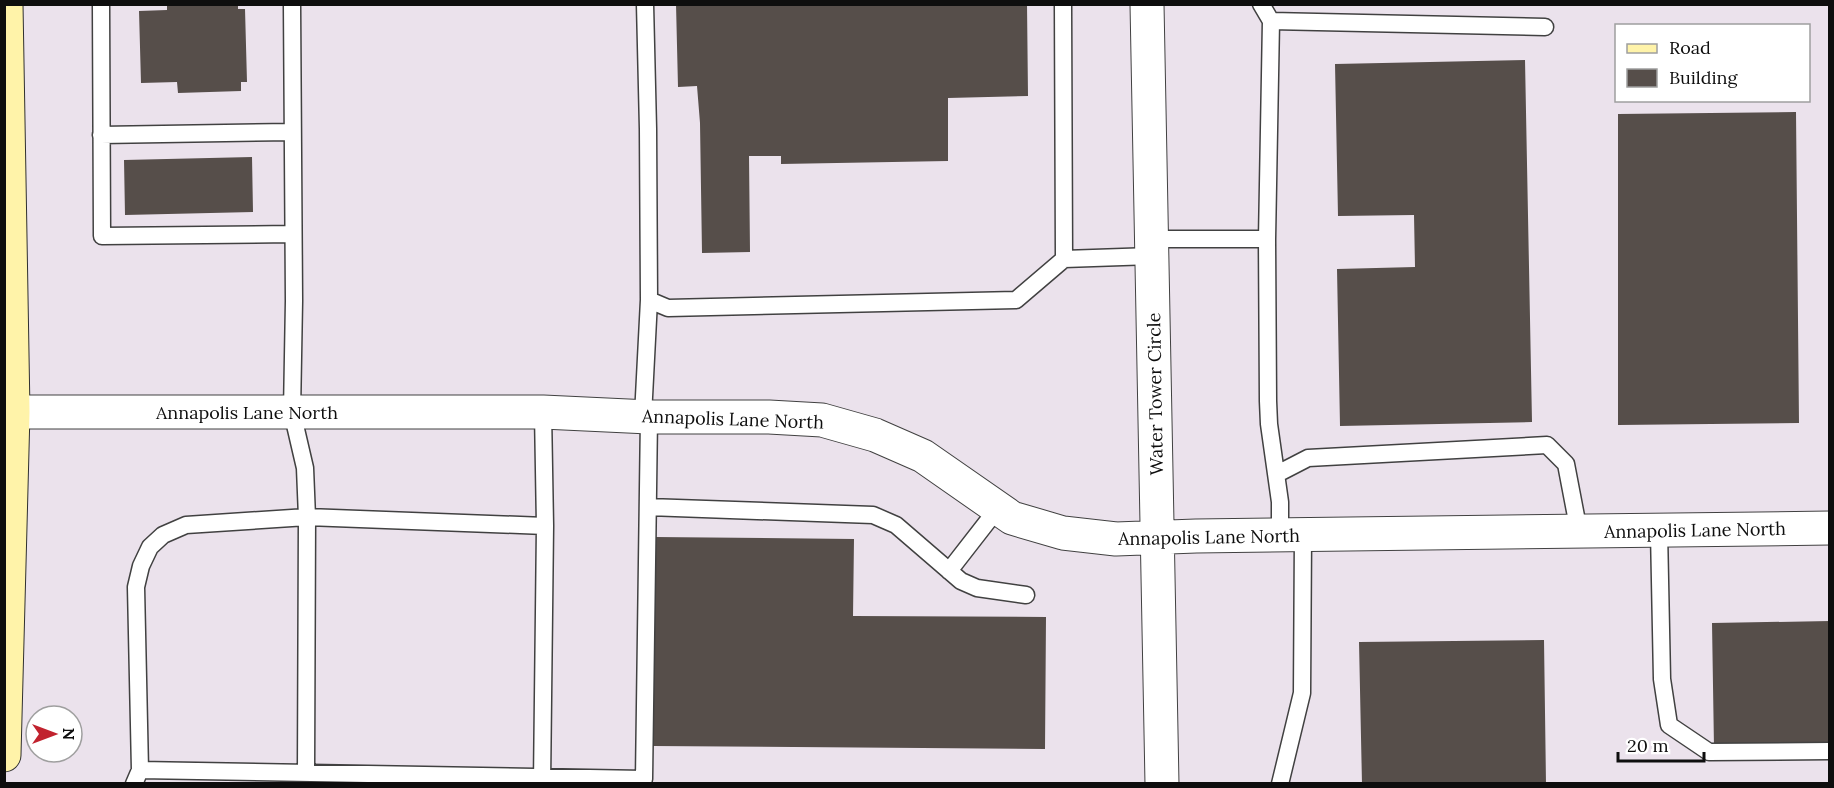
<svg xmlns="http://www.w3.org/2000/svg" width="1834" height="788" viewBox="0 0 1834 788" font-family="Lora,serif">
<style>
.industrial{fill:#ebe2ec;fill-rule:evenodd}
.building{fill:#564e4a}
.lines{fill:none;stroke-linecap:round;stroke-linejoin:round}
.lane-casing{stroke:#414141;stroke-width:19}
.street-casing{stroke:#414141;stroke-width:35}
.secondary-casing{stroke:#303030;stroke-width:35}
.lane{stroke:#fff;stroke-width:16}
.street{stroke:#fff;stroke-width:33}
.secondary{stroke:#fff3a9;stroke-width:33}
.labels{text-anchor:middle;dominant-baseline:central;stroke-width:6;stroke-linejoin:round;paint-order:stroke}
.street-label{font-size:18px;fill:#0e0e0e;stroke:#fff}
</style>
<rect width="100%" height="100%" fill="#fffbee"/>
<path class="industrial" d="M 5,5 L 1829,5 L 1829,783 L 5,783 ZM 1616,26 L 1808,26 L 1808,100 L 1616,100 ZM 36,716 L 72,716 L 72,752 L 36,752 Z"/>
<path class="building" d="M 167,4 L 238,4 L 238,9 L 245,9 L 247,82 L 241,82 L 241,91 L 178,93 L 177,82 L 141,83 L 139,11 L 167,10 Z
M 676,4 L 1027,4 L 1028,96 L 948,98 L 948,161 L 781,164 L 781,156 L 749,156 L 750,252 L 702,253 L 700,123 L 697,86 L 678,87 Z
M 1525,60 L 1532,422 L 1340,426 L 1337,269 L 1415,267 L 1414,215 L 1338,216 L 1335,64 Z
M 1796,112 L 1799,423 L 1618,425 L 1618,114 Z
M 252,157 L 253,212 L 125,215 L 124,160 Z
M 655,537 L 854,539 L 853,616 L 1046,617 L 1045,749 L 653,746 Z
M 1830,621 L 1830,747 L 1714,748 L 1712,623 Z
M 1544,640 L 1546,784 L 1362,784 L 1359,642 Z"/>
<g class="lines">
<defs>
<path id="lane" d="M 101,4 L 102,236 L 292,234
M 645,4 L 648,129 L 649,300
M 1261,4 L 1271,21 L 1267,239 L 1268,401 L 1269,424 L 1280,502 L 1280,535
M 1271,21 L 1545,27
M 101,135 L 292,132
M 1152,239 L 1267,239
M 1064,259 L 1152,256
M 643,416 L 649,300 L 668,308 L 1016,300 L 1064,259 L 1063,4
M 1277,474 L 1308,458 L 1547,445 L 1566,464 L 1579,532
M 648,507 L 873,515 L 896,525 L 961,581 L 977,588 L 1026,595
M 1659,531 L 1662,679 L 1669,725 L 1709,752 L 1830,751
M 949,571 L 998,508
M 140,770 L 644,779 L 649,417
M 306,773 L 307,517 L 545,526
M 134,784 L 140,770 L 136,587 L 141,566 L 150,547 L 163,535 L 186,525 L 307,517 L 305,468 L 292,412 L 294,301 L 292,4
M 542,784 L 545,526 L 543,412
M 1280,784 L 1302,693 L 1303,535"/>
<path id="street" d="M 1147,4 L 1162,784
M 4,412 L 543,412 L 649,417 L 769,417 L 822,420 L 875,435 L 923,456 L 1012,518 L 1063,533 L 1116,539 L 1196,536 L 1830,528"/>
<path id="secondary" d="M 4,755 L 13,412 L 6,4"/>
</defs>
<use href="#lane" class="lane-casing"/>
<use href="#street" class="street-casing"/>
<use href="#secondary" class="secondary-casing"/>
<use href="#lane" class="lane"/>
<use href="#street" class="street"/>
<use href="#secondary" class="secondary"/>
</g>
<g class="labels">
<g class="street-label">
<text transform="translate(1155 394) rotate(-91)">Water Tower Circle</text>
<text x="247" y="412">Annapolis Lane North</text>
<text transform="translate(733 419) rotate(2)">Annapolis Lane North</text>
<text transform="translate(1695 530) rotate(-1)">Annapolis Lane North</text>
<text transform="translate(1209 537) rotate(-1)">Annapolis Lane North</text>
</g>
</g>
<rect width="1834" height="788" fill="none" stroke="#0e0e0e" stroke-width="12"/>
<rect x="1615" y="24" width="195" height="78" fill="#ffffff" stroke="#9f9f9f" stroke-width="1.5"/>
<rect x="1627" y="44" width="30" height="9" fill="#fff3a9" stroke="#9f9f9f" stroke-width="1.5"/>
<text x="1669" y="54" font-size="18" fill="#0e0e0e">Road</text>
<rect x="1627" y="69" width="30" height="18" fill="#564e4a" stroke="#9f9f9f" stroke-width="1.5"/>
<text x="1669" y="84" font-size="18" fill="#0e0e0e">Building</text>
<g transform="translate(54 734) rotate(90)"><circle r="28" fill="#ffffff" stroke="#9f9f9f" stroke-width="1.5"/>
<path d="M0-4.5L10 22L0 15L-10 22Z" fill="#c1222e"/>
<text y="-9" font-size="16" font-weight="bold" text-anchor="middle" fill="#0e0e0e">N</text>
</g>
<path d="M1618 752v9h86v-9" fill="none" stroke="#0e0e0e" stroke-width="3"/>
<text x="1627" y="752" font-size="18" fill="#0e0e0e" stroke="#ffffff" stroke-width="4.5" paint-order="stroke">20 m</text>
</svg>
